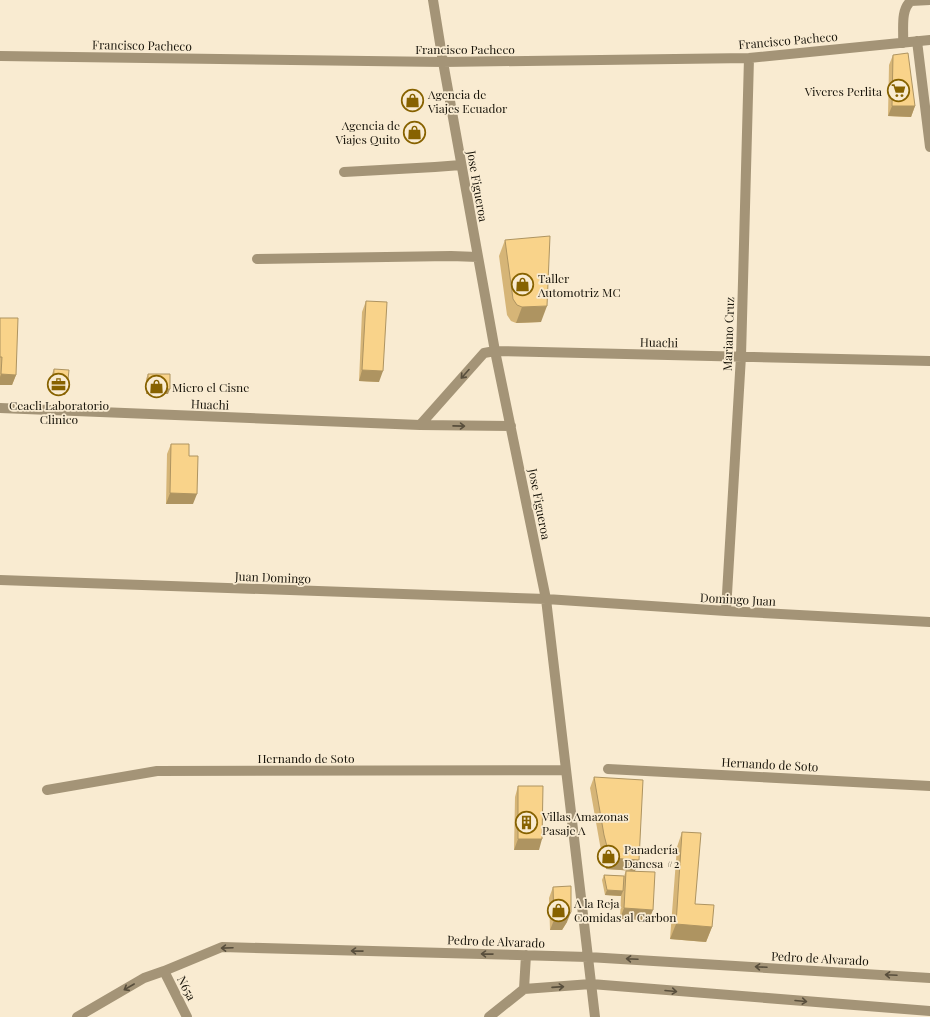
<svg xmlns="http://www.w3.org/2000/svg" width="930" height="1017" viewBox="0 0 930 1017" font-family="'Playfair Display',serif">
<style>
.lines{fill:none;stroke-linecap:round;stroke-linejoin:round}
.minor{stroke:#a49477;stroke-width:10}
.wall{fill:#d6b577}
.shaded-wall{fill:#ae9461}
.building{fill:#f9d38a;stroke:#ae9461}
.oneway{stroke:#584e3c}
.labels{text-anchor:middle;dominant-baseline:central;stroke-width:3.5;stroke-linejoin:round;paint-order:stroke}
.street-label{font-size:12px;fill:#19150b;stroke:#f9ebd1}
.poi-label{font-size:12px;fill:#19150b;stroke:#f9ebd1;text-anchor:start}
</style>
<rect width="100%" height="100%" fill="#f9ebd1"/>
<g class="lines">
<path class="minor" d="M 433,0 L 443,62 L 495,351 L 546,599 L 595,1017
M 917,41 L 930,147
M 903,43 C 904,30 900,10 911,1 L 930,0
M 0,56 L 443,62 L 749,58 L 930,40
M 344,172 L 435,167 L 461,165
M 257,259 L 451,256 L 478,257
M 0,408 L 420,425 L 511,426
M 420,425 L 484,353 L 495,351 L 930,361
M 0,580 L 546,599 L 726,611 L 930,622
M 726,611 L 741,356 L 749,58
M 608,769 L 930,786
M 47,790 L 157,771 L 566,770
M 164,971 L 187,1017
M 524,989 L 591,984 L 930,1011
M 77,1017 L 144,978 L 164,971 L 222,947 L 588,957 L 930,978
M 489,1017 L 524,989 L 526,955"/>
</g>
<path class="wall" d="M 893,55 L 915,106 L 911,117 L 888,116 L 889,65 Z
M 505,240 L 541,322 L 516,323 L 511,321 L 507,315 L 499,256 Z
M 366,301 L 379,382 L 359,381 L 362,312 Z
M 0,318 L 16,375 L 12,385 L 0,385 Z
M 54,369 L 67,389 L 65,395 L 51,393 L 52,374 Z
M 148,374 L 168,394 L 146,394 L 146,379 Z
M 171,444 L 189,456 L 193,504 L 166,504 L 167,454 Z
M 594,777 L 639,860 L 635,871 L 606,869 L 600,845 L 590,788 Z
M 518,786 L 539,850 L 514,850 L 515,797 Z
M 682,832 L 695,904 L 712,927 L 706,942 L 670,939 L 677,847 Z
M 626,871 L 649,920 L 620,919 L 621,896 L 605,895 L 602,880 L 604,875 L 624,876 Z
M 553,887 L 567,922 L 562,930 L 550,930 L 549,898 Z"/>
<path class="shaded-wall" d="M 892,106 L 915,106 L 911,117 L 888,116 Z
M 547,306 L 541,322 L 516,323 L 522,307 Z
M 362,370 L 383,371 L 379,382 L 359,381 Z
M 1,374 L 16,375 L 12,385 L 0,385 L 0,377 Z
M 53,388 L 67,389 L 65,395 L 51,393 Z
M 148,389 L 170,389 L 168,394 L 146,394 Z
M 170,493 L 197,494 L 193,504 L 166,504 Z
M 518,839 L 542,839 L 539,850 L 514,850 Z
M 610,858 L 639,860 L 635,871 L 606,869 Z
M 607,890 L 623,891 L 621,896 L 605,895 Z
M 624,908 L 653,910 L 649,920 L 620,919 Z
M 571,912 L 567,922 L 562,930 L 550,930 L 554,920 Z
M 676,924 L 712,927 L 706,942 L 670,939 Z"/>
<path class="building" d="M 908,53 L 915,106 L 892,106 L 893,55 Z
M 550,236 L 547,306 L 522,307 L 517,305 L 513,299 L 505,240 Z
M 366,301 L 387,302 L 383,371 L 362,370 Z
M 0,318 L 18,318 L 16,375 L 1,374 L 2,357 L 0,357 Z
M 54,369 L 69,370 L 67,389 L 53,388 Z
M 148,374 L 170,374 L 170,389 L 148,389 Z
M 171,444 L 189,444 L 189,456 L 198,456 L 197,494 L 170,493 Z
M 594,777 L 643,780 L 639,860 L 610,858 L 604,835 Z
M 518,786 L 543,786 L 542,839 L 518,839 Z
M 682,832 L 701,833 L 695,904 L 714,905 L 712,927 L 676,924 Z
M 626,871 L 655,872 L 653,910 L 624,908 Z
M 604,875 L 624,876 L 623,891 L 607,890 Z
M 571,886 L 571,912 L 566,919 L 554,920 L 553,887 Z"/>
<defs><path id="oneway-shaft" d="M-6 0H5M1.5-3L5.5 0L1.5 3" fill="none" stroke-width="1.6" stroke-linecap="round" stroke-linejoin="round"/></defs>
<g class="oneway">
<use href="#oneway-shaft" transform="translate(465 374) rotate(132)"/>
<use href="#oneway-shaft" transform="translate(459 426) rotate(1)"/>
<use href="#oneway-shaft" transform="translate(227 948) rotate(178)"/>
<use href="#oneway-shaft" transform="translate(357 951) rotate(-179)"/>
<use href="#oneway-shaft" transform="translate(487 954) rotate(-179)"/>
<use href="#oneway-shaft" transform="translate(632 959) rotate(-177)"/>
<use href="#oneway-shaft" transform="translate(761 967) rotate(-177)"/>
<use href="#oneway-shaft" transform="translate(891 975) rotate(-177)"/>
<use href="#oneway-shaft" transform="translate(129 987) rotate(150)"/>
<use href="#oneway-shaft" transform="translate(558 987) rotate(-4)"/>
<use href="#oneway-shaft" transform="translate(671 991) rotate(5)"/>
<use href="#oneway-shaft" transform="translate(801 1001) rotate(5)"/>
</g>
<defs>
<symbol id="supermarket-ring" viewBox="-11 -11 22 22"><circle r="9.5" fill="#f9ebd1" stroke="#876200" stroke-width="1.5"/><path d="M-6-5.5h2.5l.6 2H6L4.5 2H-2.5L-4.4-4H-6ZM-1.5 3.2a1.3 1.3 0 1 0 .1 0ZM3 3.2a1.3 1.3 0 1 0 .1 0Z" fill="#876200"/></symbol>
<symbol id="shop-ring" viewBox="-11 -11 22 22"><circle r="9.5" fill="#f9ebd1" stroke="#876200" stroke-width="1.5"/><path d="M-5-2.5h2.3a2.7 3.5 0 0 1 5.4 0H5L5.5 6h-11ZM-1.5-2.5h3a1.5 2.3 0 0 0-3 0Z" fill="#876200"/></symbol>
<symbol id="office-ring" viewBox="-11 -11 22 22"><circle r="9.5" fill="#f9ebd1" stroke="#876200" stroke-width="1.5"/><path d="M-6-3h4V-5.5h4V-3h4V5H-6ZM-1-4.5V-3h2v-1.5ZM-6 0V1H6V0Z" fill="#876200"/></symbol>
<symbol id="building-ring" viewBox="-11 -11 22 22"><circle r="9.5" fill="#f9ebd1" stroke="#876200" stroke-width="1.5"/><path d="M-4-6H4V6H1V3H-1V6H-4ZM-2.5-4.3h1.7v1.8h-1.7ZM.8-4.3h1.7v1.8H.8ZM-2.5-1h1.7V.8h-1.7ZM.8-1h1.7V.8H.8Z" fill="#876200"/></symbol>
</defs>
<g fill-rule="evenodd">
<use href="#supermarket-ring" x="886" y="78" width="25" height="25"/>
<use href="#shop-ring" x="400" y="88" width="25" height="25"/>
<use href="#shop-ring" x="402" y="120" width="25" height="25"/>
<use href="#shop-ring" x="510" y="272" width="25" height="25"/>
<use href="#office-ring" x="46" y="372" width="25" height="25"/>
<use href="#shop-ring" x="144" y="374" width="25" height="25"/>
<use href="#building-ring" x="514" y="810" width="25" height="25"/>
<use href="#shop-ring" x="596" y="844" width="25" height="25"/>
<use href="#shop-ring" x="546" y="898" width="25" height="25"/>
</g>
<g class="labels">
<g class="street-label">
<text transform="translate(788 40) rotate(-5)">Francisco Pacheco</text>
<text transform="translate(142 45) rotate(1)">Francisco Pacheco</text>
<text x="465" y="49">Francisco Pacheco</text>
<text transform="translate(478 186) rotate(80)">Jose Figueroa</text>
<text transform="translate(728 334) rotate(-88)">Mariano Cruz</text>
<text transform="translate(659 342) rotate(1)">Huachi</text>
<text transform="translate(210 404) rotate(2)">Huachi</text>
<text transform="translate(540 504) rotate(79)">Jose Figueroa</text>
<text transform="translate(273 577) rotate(2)">Juan Domingo</text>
<text transform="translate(738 599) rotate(3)">Domingo Juan</text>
<text x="306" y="758">Hernando de Soto</text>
<text transform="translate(770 764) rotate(3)">Hernando de Soto</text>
<text transform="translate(496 941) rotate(2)">Pedro de Alvarado</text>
<text transform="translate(820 958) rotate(3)">Pedro de Alvarado</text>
<text transform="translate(187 988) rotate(63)">N65a</text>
</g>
<g class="poi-label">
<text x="882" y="91" text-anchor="end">Viveres Perlita</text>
<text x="428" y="94">Agencia de<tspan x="428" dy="14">Viajes Ecuador</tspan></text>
<text x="400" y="125" text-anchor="end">Agencia de<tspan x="400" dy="14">Viajes Quito</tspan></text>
<text x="538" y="278">Taller<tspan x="538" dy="14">Automotriz MC</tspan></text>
<text x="172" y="387">Micro el Cisne</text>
<text x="59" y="405" text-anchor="middle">Ceacli Laboratorio<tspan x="59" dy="14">Clinico</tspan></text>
<text x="542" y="816">Villas Amazonas<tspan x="542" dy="14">Pasaje A</tspan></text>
<text x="624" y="849">Panadería<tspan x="624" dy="14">Danesa #2</tspan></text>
<text x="574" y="903">A la Reja<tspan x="574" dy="14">Comidas al Carbon</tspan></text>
</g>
</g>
</svg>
